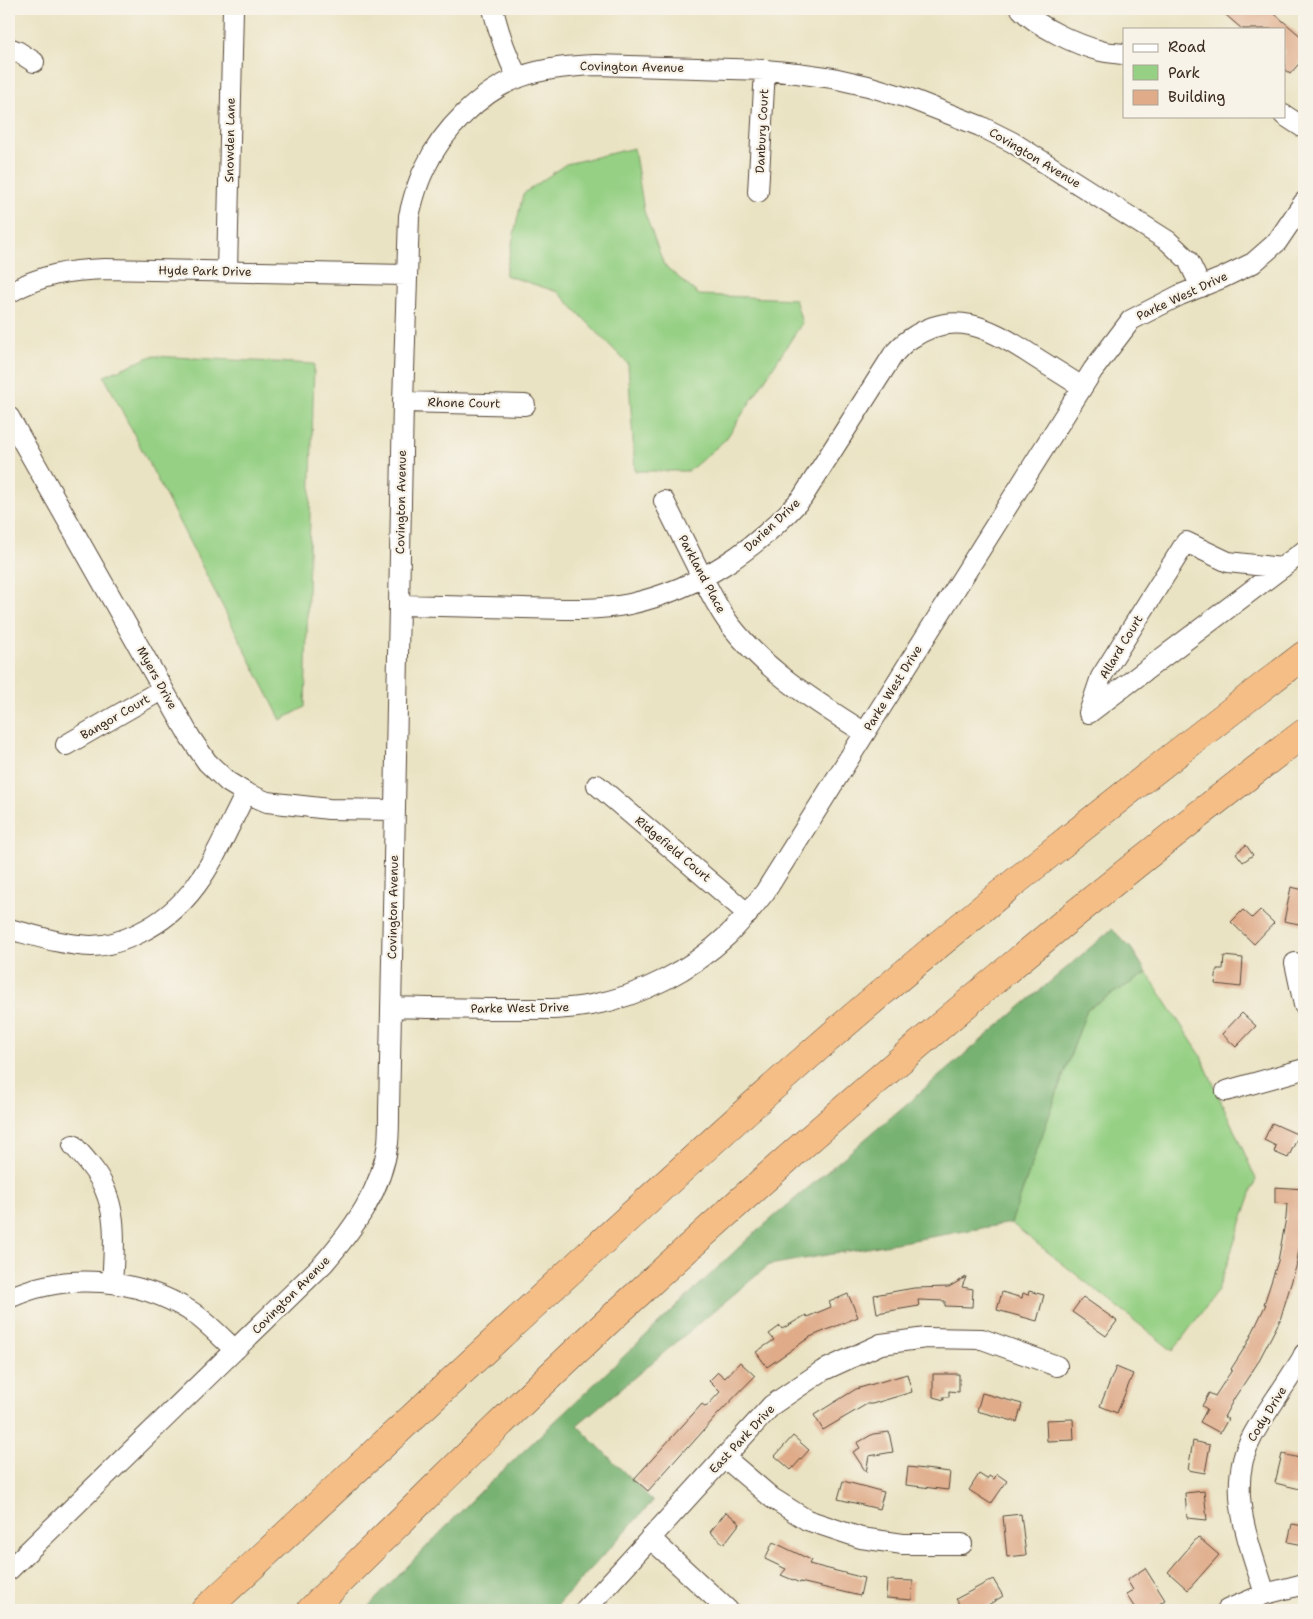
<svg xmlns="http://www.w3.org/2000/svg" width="1313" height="1619" viewBox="0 0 1313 1619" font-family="'Shantell Sans',sans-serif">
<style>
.green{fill:#95d084;stroke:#687d51}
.forest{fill:#78b272;stroke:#5a6e48}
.building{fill:#dfab89}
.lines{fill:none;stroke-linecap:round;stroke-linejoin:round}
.minor-casing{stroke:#554637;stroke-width:22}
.highway-casing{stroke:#554637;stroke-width:29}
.minor{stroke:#fff;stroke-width:20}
.highway{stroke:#f6be87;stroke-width:28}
.labels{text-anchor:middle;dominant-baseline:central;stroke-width:4.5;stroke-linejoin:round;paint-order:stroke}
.street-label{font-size:12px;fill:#3b2a1e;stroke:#f7f3e8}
</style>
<rect width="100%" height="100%" fill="#f7f3e8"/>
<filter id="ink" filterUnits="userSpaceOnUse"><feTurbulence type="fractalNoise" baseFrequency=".02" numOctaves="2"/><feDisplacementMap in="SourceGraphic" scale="10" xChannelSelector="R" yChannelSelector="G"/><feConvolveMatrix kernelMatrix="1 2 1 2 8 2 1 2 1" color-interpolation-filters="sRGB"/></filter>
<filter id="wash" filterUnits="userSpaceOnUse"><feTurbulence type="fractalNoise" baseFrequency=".0096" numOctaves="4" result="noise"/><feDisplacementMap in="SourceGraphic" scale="20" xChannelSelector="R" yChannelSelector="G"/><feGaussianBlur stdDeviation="1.12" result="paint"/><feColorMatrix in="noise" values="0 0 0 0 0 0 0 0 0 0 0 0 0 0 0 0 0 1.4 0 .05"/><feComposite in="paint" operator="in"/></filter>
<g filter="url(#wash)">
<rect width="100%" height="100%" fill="#eae3c3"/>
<path class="green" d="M 634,148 L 644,211 L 664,265 L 699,295 L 795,299 L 802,323 L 726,439 L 689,471 L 635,471 L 628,364 L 558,292 L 505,275 L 523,194 L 566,164 Z
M 152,356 L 314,364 L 305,707 L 281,720 L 104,376 Z
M 1147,973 L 1200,1054 L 1256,1179 L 1218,1290 L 1173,1351 L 1011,1223 L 1087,1009 Z"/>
<path class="forest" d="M 1112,929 L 1131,948 L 1147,973 L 1087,1009 L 1011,1223 L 769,1265 L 577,1425 L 653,1501 L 553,1610 L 365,1610 L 476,1496 L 749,1238 Z"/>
<g id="blocks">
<path class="building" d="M 1219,9 L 1269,9 L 1304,39 L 1304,58 L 1290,74 L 1284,69 L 1284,29 L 1242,29 Z
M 1246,845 L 1253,855 L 1243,862 L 1236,853 Z
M 1291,887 L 1304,890 L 1304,925 L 1284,921 Z
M 1243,910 L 1252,918 L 1260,910 L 1274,923 L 1254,944 L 1231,922 Z
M 1224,956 L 1243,958 L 1241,987 L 1215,984 L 1217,969 L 1223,969 Z
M 1242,1013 L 1256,1026 L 1236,1047 L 1222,1034 Z
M 1272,1123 L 1299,1135 L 1288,1158 L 1274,1152 L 1276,1146 L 1264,1140 Z
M 1275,1187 L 1304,1189 L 1303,1227 L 1296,1267 L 1280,1320 L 1257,1364 L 1235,1397 L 1224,1417 L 1228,1419 L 1220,1433 L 1200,1422 L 1207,1409 L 1202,1406 L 1209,1393 L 1215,1396 L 1232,1370 L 1231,1369 L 1247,1344 L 1266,1304 L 1264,1304 L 1278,1261 L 1286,1218 L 1287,1204 L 1275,1203 Z
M 966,1277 L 962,1287 L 973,1289 L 972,1307 L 945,1306 L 945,1301 L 918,1300 L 919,1306 L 877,1313 L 874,1295 L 914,1288 L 949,1287 Z
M 1029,1291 L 1044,1295 L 1037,1321 L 997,1310 L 1002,1292 L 1022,1298 L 1023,1293 L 1028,1295 Z
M 848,1294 L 858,1317 L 810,1337 L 767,1367 L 756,1352 L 774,1340 L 769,1334 L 780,1326 L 782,1329 L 806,1315 L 807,1317 L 831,1307 L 829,1302 Z
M 1083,1297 L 1117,1321 L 1106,1336 L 1072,1312 Z
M 740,1362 L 755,1376 L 719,1413 L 688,1448 L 687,1447 L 648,1491 L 634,1479 L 702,1404 L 706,1407 L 720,1392 L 709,1381 L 718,1372 L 725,1378 Z
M 1116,1367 L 1133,1374 L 1117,1413 L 1100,1406 Z
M 907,1374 L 912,1392 L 872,1404 L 867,1404 L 823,1430 L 814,1415 L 856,1389 Z
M 933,1374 L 959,1374 L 959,1392 L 949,1391 L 949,1397 L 943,1397 L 944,1400 L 933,1397 Z
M 982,1393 L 1022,1404 L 1017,1422 L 977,1411 Z
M 1073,1419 L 1074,1440 L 1047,1441 L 1046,1420 Z
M 889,1432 L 893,1452 L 869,1456 L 866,1472 L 853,1452 L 860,1448 L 857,1443 L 873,1434 Z
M 793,1436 L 809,1450 L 791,1470 L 775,1456 Z
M 1193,1441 L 1210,1445 L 1205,1473 L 1188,1470 Z
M 1282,1454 L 1304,1459 L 1304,1472 L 1300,1489 L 1275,1483 Z
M 908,1467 L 950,1472 L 948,1490 L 906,1485 Z
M 979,1474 L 987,1479 L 989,1476 L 994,1479 L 997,1474 L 1007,1481 L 991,1504 L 969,1490 Z
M 843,1481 L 884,1492 L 879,1509 L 838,1499 Z
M 1204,1491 L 1207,1520 L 1187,1518 L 1185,1493 Z
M 726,1512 L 740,1523 L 724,1544 L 710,1532 Z
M 1021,1514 L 1026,1555 L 1007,1557 L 1003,1516 Z
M 1292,1524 L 1304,1526 L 1304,1545 L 1288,1542 Z
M 1198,1537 L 1219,1555 L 1188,1590 L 1168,1572 Z
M 773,1542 L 811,1560 L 809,1564 L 864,1578 L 860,1596 L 800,1582 L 800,1583 L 781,1575 L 786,1569 L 765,1559 Z
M 1145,1568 L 1165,1600 L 1150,1610 L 1136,1610 L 1126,1594 L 1133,1590 L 1127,1580 Z
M 993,1579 L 1003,1596 L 985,1607 L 984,1606 L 976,1610 L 963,1610 L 956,1599 Z
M 887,1580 L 913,1581 L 912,1600 L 886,1598 Z"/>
</g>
</g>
<g filter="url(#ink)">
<use href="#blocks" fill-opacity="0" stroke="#554637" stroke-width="1"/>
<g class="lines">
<defs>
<path id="minor" d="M 493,9 C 499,34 506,55 518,78
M 1021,9 C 1038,27 1077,45 1101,51 C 1108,53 1117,53 1124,54
M 9,48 L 17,51 L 34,62
M 1284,115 L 1304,128
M 758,192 L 765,70
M 227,271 L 233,9
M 9,293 C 40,275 69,270 105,269 L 406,275
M 403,402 L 525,405
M 9,417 L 190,737 L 207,762 L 228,782 L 246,793 L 267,802 L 329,809 L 395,810
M 664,501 C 676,525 688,549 700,573 C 710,591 718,610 731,626 C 767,672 816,702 865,733
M 399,605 C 441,606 483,607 524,608 C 559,609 596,611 630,604 C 700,588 754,551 802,498 L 893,355 C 898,349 904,343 910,339 C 953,309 988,327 1027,352 C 1045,364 1064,375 1082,387
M 1089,713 L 1101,677 L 1186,542 L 1228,562 L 1282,568
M 1089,713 L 1304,551
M 66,745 L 163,689
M 597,785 L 748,914
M 9,929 C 36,936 64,945 91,946 C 107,946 125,940 139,933 C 200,904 217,849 246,793
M 1295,963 L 1304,1005
M 391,1007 C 431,1008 472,1009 512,1009 C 539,1009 565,1010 591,1005 C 641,996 691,970 728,935 C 741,922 753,907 765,892 L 1093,370 L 1131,320 L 1180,295 L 1222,278 L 1253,263 L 1277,242 L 1304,202
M 1226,1091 L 1304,1069
M 73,1145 C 78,1151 85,1158 90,1165 C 119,1200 115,1241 112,1283
M 9,1298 C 67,1271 138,1278 192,1312 C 208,1323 221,1337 235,1350
M 724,1457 L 772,1498 L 807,1520 L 861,1538 L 903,1544 L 962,1544
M 650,1538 L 728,1610
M 9,1570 L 324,1263 C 354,1228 382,1190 388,1143 C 389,1132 389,1122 389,1112 L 403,402 L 409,216 C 413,199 417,183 425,168 C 442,131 481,91 520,77 C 545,68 571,66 596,65 L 765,70 L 797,73 L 833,78 L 868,86 L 911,99 L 980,126 L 1012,142 L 1168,241 L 1188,260 L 1201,287
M 1265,1594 C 1249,1542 1224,1486 1253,1435 C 1264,1415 1278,1396 1290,1377 C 1295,1369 1301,1362 1304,1354
M 585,1610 L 772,1405 L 822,1371 L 881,1344 L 926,1338 L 982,1339 L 1057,1366
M 1227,1610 L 1265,1594 L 1304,1584"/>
<path id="highway" d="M 205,1610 C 402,1428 597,1243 798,1065 C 961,921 1132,787 1304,655
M 311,1610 C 345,1575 380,1541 415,1507 C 489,1434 564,1361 641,1291 C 854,1095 1074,908 1304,733"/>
</defs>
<use href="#minor" class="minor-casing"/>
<use href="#highway" class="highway-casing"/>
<use href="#minor" class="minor"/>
<use href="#highway" class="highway"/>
</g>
</g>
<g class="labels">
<g class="street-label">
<text transform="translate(632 67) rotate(1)">Covington Avenue</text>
<text transform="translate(762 131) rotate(-87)">Danbury Court</text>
<text transform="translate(230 140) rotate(-89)">Snowden Lane</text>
<text transform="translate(1035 158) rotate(31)">Covington Avenue</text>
<text transform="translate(205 271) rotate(1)">Hyde Park Drive</text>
<text transform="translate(1182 296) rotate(-25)">Parke West Drive</text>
<text transform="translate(464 403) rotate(1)">Rhone Court</text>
<text transform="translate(401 502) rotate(-89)">Covington Avenue</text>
<text transform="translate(772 525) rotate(-43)">Darien Drive</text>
<text transform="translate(702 574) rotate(62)">Parkland Place</text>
<text transform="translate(1121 647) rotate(-59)">Allard Court</text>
<text transform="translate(157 678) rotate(61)">Myers Drive</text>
<text transform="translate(893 688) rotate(-58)">Parke West Drive</text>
<text transform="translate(115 717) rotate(-30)">Bangor Court</text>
<text transform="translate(673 849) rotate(40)">Ridgefield Court</text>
<text transform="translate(393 907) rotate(-89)">Covington Avenue</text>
<text transform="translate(520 1008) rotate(-1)">Parke West Drive</text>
<text transform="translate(291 1295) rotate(-45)">Covington Avenue</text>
<text transform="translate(1267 1414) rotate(-58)">Cody Drive</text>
<text transform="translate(742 1439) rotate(-47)">East Park Drive</text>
</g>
</g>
<rect width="1313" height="1619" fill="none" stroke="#f7f3e8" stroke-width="30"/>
<rect x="1123" y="28" width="162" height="90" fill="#f7f3e8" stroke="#aca397"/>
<rect x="1133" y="44" width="25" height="8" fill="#ffffff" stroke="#aca397"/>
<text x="1168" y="52" font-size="15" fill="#3b2a1e">Road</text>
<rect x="1133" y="65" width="25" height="15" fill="#95d084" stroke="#aca397"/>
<text x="1168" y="78" font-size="15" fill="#3b2a1e">Park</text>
<rect x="1133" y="90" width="25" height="15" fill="#dfab89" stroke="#aca397"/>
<text x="1168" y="102" font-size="15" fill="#3b2a1e">Building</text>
</svg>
